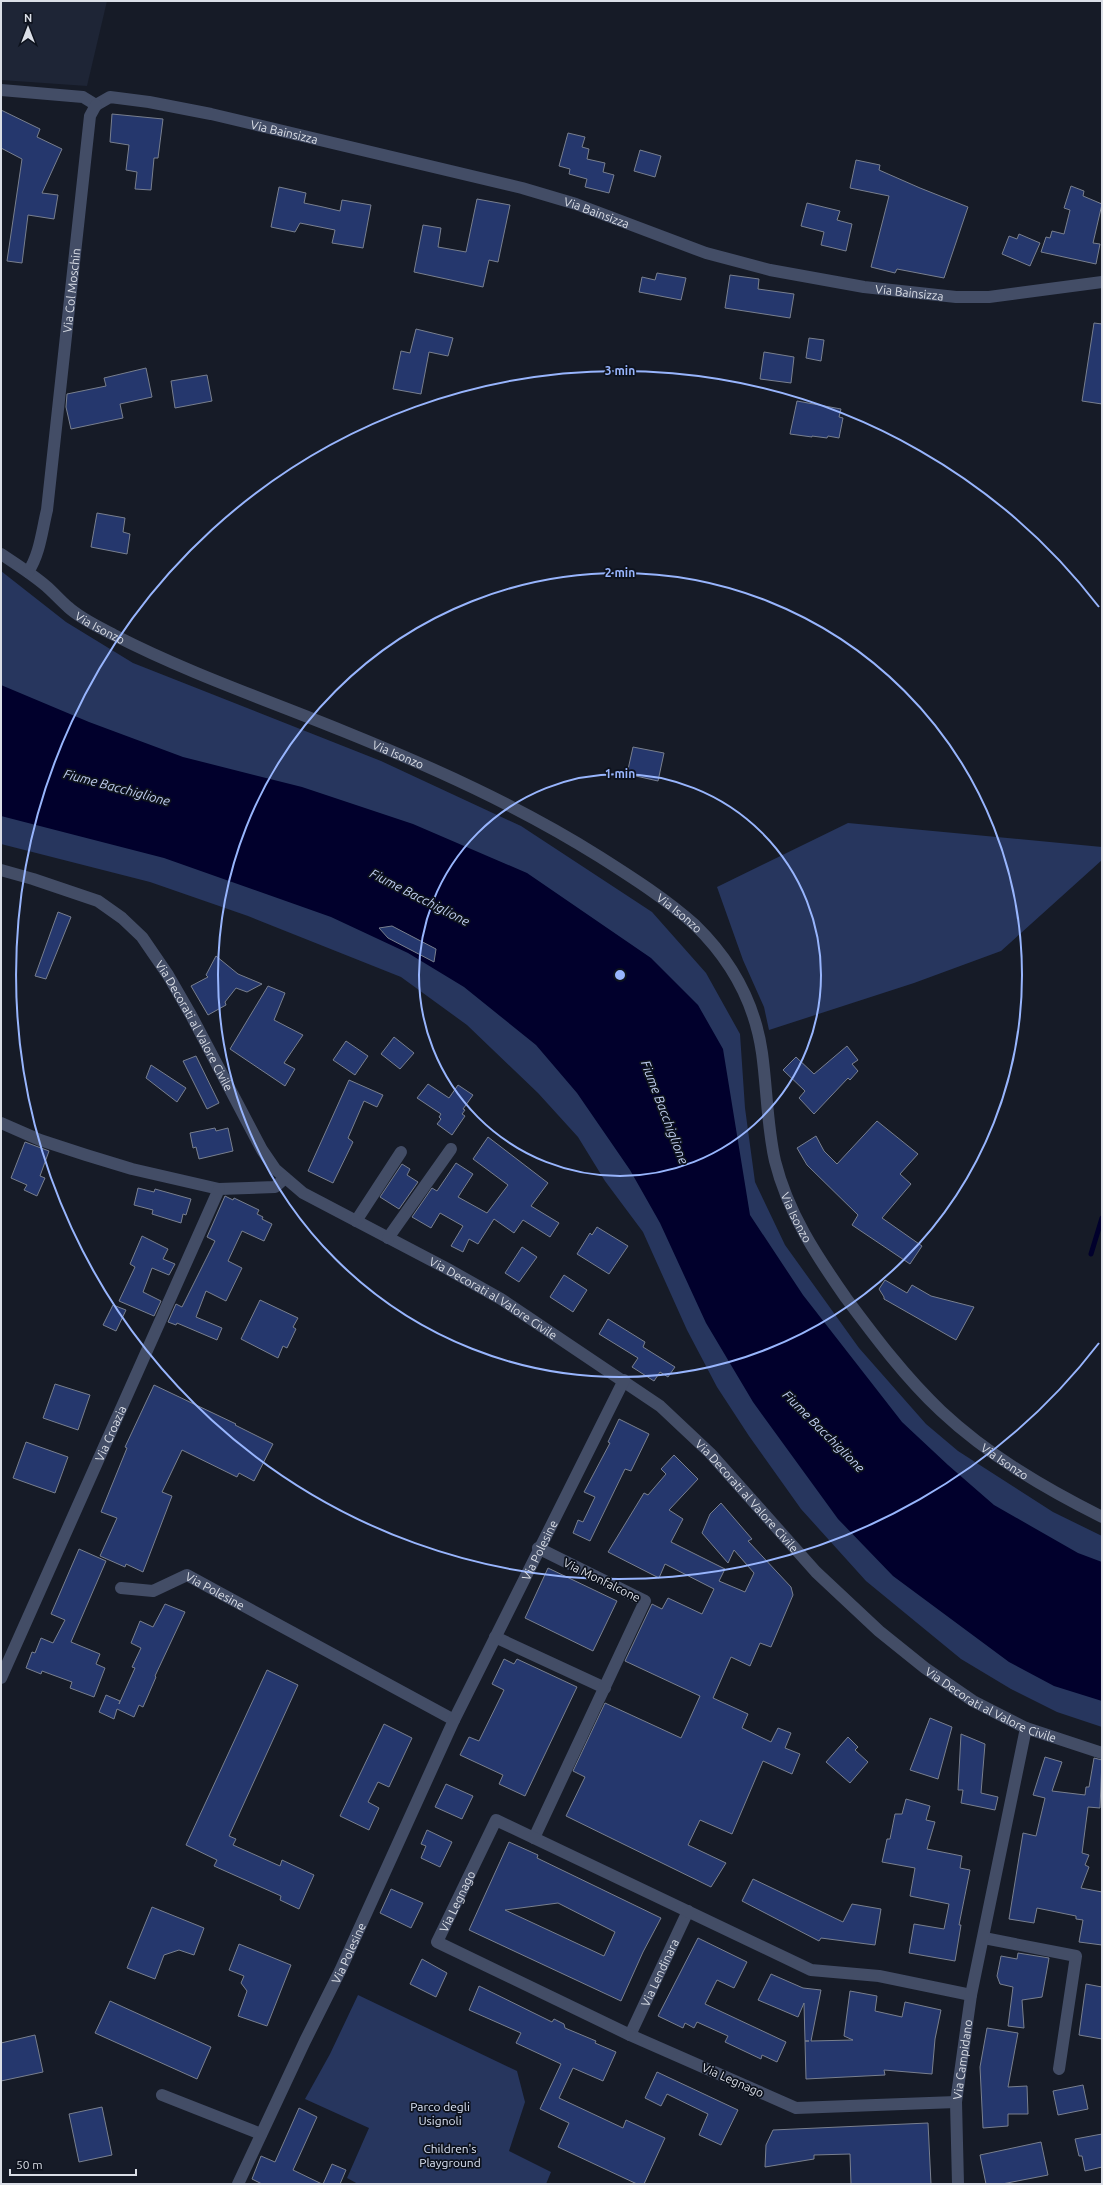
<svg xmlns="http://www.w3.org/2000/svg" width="1103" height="2185" viewBox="0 0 1103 2185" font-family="Ubuntu,sans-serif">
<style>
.built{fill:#1e2536}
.green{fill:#27365e}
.water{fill:#01002c}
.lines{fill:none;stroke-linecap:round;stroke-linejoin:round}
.stream{stroke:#01002c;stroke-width:5}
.building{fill:#25376d;stroke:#787f8e;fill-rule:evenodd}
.minor{stroke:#434d66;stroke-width:12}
.ring{fill:none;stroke:#98b5fd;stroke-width:2}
.labels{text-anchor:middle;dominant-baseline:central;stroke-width:3.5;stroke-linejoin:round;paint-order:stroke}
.street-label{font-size:12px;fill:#dbdfe7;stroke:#0d121d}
.park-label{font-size:12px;fill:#dce4f5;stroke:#0d121d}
.water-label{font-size:13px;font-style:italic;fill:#c1cff1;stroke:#0d121d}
.centre{fill:#98b5fd;stroke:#0d121d;stroke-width:2}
.ring-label{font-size:12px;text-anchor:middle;font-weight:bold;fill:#98b5fd;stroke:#0d121d;stroke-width:3.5;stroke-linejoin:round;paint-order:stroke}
</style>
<rect width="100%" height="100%" fill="#161b27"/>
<path class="built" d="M 1,1 L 107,1 L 87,86 L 1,80 Z"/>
<path class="green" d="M 1,571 L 66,622 L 133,663 L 381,761 L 521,826 L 652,912 L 706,973 L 740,1034 L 745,1108 L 755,1182 L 785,1245 L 859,1348 L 926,1424 L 958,1451 L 1053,1512 L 1102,1536 L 1102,1727 L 1057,1712 L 1011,1689 L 961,1659 L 866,1581 L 801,1509 L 749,1436 L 717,1387 L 687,1330 L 643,1232 L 605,1181 L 578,1137 L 538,1093 L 467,1025 L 401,977 L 248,916 L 150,882 L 1,844 Z
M 848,823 L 1102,847 L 1102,860 L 1001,951 L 914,983 L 769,1030 L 764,1007 L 743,960 L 717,887 Z
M 358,1995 L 517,2071 L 525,2102 L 509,2151 L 551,2172 L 546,2184 L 358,2184 L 347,2178 L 369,2128 L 305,2099 L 330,2054 Z"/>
<path class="water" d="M 1,685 L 89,722 L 183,757 L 302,787 L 413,824 L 527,873 L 651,958 L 698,1005 L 723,1049 L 750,1215 L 803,1295 L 902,1422 L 948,1465 L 994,1505 L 1078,1553 L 1102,1562 L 1102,1701 L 1054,1686 L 1009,1662 L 893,1576 L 838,1519 L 753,1402 L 706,1323 L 660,1223 L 630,1170 L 577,1093 L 536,1045 L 464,987 L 408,953 L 331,917 L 164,858 L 1,816 Z"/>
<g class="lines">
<path class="stream" d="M 1091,1254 L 1102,1218"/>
</g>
<path class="building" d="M 1,110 L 40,129 L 37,137 L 62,149 L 42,193 L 58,195 L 54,219 L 28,215 L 22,263 L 7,261 L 22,159 L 1,148 Z
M 112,114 L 163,119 L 158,158 L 154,158 L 151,190 L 135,189 L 137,172 L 126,170 L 129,145 L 110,142 Z
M 568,133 L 585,137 L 582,147 L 589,149 L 587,159 L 605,163 L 603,172 L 614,175 L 609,193 L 585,187 L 587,179 L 569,174 L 570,169 L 559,166 Z
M 640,150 L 661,156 L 655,177 L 634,171 Z
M 856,160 L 880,165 L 879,170 L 920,188 L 968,207 L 944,278 L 897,269 L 895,273 L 871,267 L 889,196 L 850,188 Z
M 1071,186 L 1084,191 L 1083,196 L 1102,204 L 1093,243 L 1100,244 L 1096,264 L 1041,252 L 1046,237 L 1050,238 L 1052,231 L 1064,234 L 1070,210 L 1064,208 Z
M 279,187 L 306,193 L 304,203 L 323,207 L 340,211 L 342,200 L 371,205 L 363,248 L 332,243 L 335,230 L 300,223 L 295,232 L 271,227 Z
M 477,199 L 510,205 L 498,262 L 489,260 L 483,287 L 414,272 L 423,225 L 441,228 L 438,247 L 466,252 Z
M 807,203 L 840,211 L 837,220 L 852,224 L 846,251 L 821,245 L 824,232 L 801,226 Z
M 1019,234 L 1040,243 L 1030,266 L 1002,254 L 1009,236 L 1017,239 Z
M 657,273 L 686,278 L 681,300 L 639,292 L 642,277 L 655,280 Z
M 730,275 L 759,279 L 758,289 L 794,294 L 790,318 L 725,308 Z
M 1094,323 L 1102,324 L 1102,404 L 1082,401 Z
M 416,329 L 453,338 L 448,356 L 429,352 L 421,394 L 393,389 L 401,351 L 410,353 Z
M 809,338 L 824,340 L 821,361 L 806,358 Z
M 764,352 L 794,357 L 791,383 L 760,379 Z
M 146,368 L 152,397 L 120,404 L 123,418 L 71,429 L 66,407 L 67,394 L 106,386 L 104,378 Z
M 207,375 L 212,401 L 175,408 L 171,381 Z
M 797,401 L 841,409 L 839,417 L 843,418 L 839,438 L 828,436 L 827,438 L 812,436 L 812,437 L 790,434 Z
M 97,513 L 125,518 L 123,532 L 130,534 L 127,554 L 91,547 Z
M 633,747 L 664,753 L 658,781 L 627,774 Z
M 58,912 L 71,917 L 46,979 L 35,976 Z
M 392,926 L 436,949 L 434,962 L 388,938 L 379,928 Z
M 216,956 L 238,974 L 262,984 L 247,992 L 236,988 L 225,1002 L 226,1005 L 208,1015 L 191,986 L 208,977 L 206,975 Z
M 268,986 L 285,993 L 274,1020 L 303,1035 L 284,1063 L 295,1069 L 285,1086 L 230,1049 Z
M 394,1037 L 414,1053 L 400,1069 L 381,1054 Z
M 346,1041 L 368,1056 L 355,1075 L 333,1060 Z
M 847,1046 L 858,1060 L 852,1064 L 858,1071 L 850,1080 L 848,1078 L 814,1114 L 799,1098 L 805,1091 L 783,1070 L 796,1057 L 814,1074 Z
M 196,1056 L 219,1103 L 207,1109 L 183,1061 Z
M 151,1065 L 186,1088 L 177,1102 L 146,1078 Z
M 349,1080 L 383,1095 L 377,1107 L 364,1101 L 348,1138 L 353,1142 L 333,1183 L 308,1171 Z
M 428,1084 L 449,1098 L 458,1085 L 473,1095 L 463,1109 L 465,1110 L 462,1114 L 465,1116 L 452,1135 L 437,1124 L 441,1119 L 439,1117 L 441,1114 L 417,1098 Z
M 877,1121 L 918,1154 L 900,1174 L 911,1184 L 882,1218 L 922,1246 L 910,1264 L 852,1225 L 858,1215 L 807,1165 L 797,1148 L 816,1136 L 824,1151 L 837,1164 Z
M 215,1128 L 216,1131 L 228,1128 L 233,1151 L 199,1159 L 196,1147 L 193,1148 L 190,1133 Z
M 488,1137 L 548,1183 L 531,1206 L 559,1223 L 550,1237 L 523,1220 L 514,1233 L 494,1219 L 478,1244 L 469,1239 L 463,1252 L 451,1246 L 463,1226 L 440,1213 L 431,1228 L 412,1217 L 432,1188 L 437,1191 L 456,1163 L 473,1174 L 458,1197 L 487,1213 L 508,1185 L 473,1159 Z
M 25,1142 L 49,1151 L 40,1176 L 45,1178 L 37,1196 L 24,1190 L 27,1185 L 11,1178 Z
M 402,1164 L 410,1169 L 407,1175 L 418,1182 L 399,1209 L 380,1197 Z
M 138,1188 L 154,1192 L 155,1189 L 191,1199 L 186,1215 L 183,1214 L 181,1223 L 152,1214 L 153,1210 L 134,1205 Z
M 225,1196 L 233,1200 L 234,1198 L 259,1210 L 257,1214 L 263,1217 L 262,1219 L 272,1224 L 264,1241 L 242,1231 L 228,1261 L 242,1268 L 226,1301 L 206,1291 L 196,1317 L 222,1328 L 217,1340 L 177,1323 L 176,1325 L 168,1322 L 176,1304 L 182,1307 L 215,1241 L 207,1237 Z
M 597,1227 L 628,1246 L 609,1274 L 577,1254 L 590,1233 L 592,1235 Z
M 142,1236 L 168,1249 L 163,1259 L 175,1264 L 169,1275 L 152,1268 L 143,1292 L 161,1301 L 154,1316 L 119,1301 L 135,1267 L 130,1264 Z
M 522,1247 L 537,1257 L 519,1282 L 505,1273 Z
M 564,1275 L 587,1290 L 573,1312 L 550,1297 Z
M 885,1280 L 907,1293 L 912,1285 L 931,1296 L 974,1307 L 956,1340 L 884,1299 L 884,1297 L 879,1289 Z
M 260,1300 L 298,1318 L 293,1327 L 296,1329 L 287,1348 L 283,1346 L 278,1358 L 241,1339 Z
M 113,1305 L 126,1310 L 116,1331 L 103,1325 Z
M 608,1319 L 645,1342 L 643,1347 L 675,1367 L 668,1377 L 660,1372 L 654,1381 L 632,1367 L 638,1358 L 599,1334 Z
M 55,1384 L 90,1395 L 78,1430 L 43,1418 Z
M 154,1385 L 236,1424 L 235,1425 L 273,1444 L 254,1481 L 239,1473 L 237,1477 L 182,1450 L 162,1492 L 172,1496 L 143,1572 L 126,1564 L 125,1567 L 100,1556 L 117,1518 L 101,1512 L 127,1448 L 125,1447 Z
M 619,1419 L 649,1434 L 631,1471 L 625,1469 L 590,1541 L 573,1533 L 578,1520 L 583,1522 L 595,1497 L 584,1492 L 610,1443 L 608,1442 Z
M 26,1442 L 68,1457 L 55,1493 L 13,1478 Z
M 674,1455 L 698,1479 L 669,1510 L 683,1519 L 671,1542 L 725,1569 L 719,1581 L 745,1592 L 754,1573 L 734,1550 L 728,1563 L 702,1533 L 710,1514 L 721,1503 L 752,1539 L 748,1541 L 791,1587 L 793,1595 L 771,1647 L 760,1643 L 750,1666 L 731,1657 L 713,1698 L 748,1714 L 742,1728 L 771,1742 L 778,1728 L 791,1733 L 785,1748 L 800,1754 L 792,1774 L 763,1761 L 732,1834 L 700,1820 L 688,1845 L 726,1863 L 711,1887 L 566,1816 L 585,1777 L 573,1771 L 605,1703 L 681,1738 L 700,1696 L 625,1661 L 652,1604 L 662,1609 L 668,1598 L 702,1614 L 714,1589 L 665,1564 L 659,1578 L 608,1552 L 644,1493 L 648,1495 L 666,1474 L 661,1469 Z
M 79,1549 L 106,1561 L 71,1642 L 100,1654 L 96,1664 L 105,1668 L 94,1697 L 70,1688 L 72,1682 L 42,1671 L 41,1674 L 26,1668 L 32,1652 L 35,1653 L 41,1638 L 53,1643 L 65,1620 L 51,1614 Z
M 548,1568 L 617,1601 L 593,1651 L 525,1618 Z
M 165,1604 L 185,1612 L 155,1676 L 156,1677 L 143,1707 L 139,1705 L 134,1717 L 117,1709 L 114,1719 L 99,1712 L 106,1695 L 120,1701 L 119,1704 L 135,1668 L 132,1667 L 141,1648 L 131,1643 L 140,1621 L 153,1627 Z
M 504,1659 L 514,1664 L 517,1659 L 577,1687 L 525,1796 L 499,1784 L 503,1775 L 460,1755 L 469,1737 L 479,1741 L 504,1690 L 492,1684 Z
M 267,1670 L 298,1685 L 229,1836 L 236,1839 L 233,1845 L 280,1866 L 282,1860 L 314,1875 L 299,1909 L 280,1900 L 281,1896 L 214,1866 L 217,1860 L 186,1845 Z
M 930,1718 L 952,1727 L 938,1779 L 910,1770 Z
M 384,1724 L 412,1738 L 389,1787 L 378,1782 L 368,1802 L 379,1808 L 369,1830 L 340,1816 Z
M 961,1734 L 985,1744 L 981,1793 L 998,1797 L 995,1810 L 961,1803 L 963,1790 L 958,1790 Z
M 848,1737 L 858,1747 L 855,1750 L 868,1762 L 850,1783 L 826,1762 Z
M 1045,1757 L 1062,1762 L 1052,1791 L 1085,1795 L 1086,1787 L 1089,1787 L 1094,1758 L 1102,1760 L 1100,1808 L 1088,1807 L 1082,1853 L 1089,1855 L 1085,1865 L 1089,1867 L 1081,1888 L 1102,1892 L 1102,1945 L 1079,1942 L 1083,1920 L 1076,1919 L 1076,1916 L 1037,1908 L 1034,1923 L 1009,1919 L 1023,1833 L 1036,1836 L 1045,1798 L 1033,1795 Z
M 446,1784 L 473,1796 L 462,1819 L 435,1807 Z
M 906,1799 L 930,1806 L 926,1820 L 935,1822 L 927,1849 L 962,1856 L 960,1868 L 970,1870 L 959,1925 L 961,1925 L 955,1961 L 909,1953 L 914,1924 L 944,1929 L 949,1904 L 910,1896 L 915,1868 L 882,1862 L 887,1839 L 890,1839 L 895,1814 L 902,1814 Z
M 427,1830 L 452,1842 L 440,1867 L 421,1858 L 426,1846 L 421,1844 Z
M 509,1842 L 538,1855 L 537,1858 L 661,1918 L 643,1952 L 621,2001 L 469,1930 ZM 558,1903 L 615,1932 L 604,1956 L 505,1910 Z
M 753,1879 L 843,1922 L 852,1904 L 881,1909 L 875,1945 L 821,1938 L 819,1941 L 742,1901 Z
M 391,1889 L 423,1903 L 411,1928 L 380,1913 Z
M 152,1907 L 204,1928 L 194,1955 L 179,1950 L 164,1955 L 155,1979 L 127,1968 Z
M 698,1938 L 747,1962 L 734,1988 L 717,1980 L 705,2004 L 786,2042 L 777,2062 L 762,2055 L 761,2059 L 725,2042 L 728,2036 L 697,2022 L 694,2028 L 685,2023 L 683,2028 L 658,2016 Z
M 239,1944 L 291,1965 L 267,2026 L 238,2016 L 247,1991 L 241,1983 L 244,1976 L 229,1970 Z
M 1018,1953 L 1049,1958 L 1042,1997 L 1022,2000 L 1024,2028 L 1008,2026 L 1013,1987 L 1000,1984 L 997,1976 L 1001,1956 L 1017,1959 Z
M 422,1959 L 447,1973 L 436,1997 L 410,1984 Z
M 771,1974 L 803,1988 L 821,1990 L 811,2041 L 853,2040 L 844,2036 L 850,1991 L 877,1996 L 875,2011 L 902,2017 L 905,2002 L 941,2010 L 935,2039 L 932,2074 L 884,2070 L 885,2075 L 806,2079 L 805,2041 L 809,2041 L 805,2041 L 804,2003 L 798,2017 L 758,2000 Z
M 1086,1984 L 1102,1987 L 1102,2039 L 1079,2035 Z
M 479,1986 L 552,2022 L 554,2019 L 564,2024 L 565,2028 L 596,2041 L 595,2043 L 616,2052 L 603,2081 L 573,2068 L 559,2098 L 623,2128 L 626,2120 L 665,2138 L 644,2184 L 637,2184 L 558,2147 L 569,2123 L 540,2109 L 561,2064 L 516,2043 L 521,2033 L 469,2010 Z
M 110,2001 L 211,2047 L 197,2079 L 95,2033 Z
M 987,2028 L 1018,2033 L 1008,2087 L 1027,2086 L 1028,2114 L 1008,2114 L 1008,2126 L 983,2128 L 980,2067 Z
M 35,2035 L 43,2072 L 1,2081 L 1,2043 Z
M 657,2072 L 738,2110 L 721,2145 L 699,2135 L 708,2114 L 667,2094 L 661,2106 L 645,2098 Z
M 1083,2085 L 1088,2109 L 1058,2115 L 1053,2091 Z
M 102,2107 L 112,2155 L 79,2162 L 69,2114 Z
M 299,2108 L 317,2117 L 293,2170 L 322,2184 L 262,2184 L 252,2179 L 261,2156 L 275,2162 Z
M 928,2123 L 931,2184 L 851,2184 L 850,2154 L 814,2155 L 814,2159 L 765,2167 L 766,2145 L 773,2130 Z
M 1102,2134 L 1102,2167 L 1085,2171 L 1082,2156 L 1079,2156 L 1075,2139 Z
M 1041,2142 L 1048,2175 L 1002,2184 L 986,2184 L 980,2155 Z
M 332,2164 L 346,2170 L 340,2184 L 323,2184 Z"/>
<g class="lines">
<g class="minor">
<path d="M 1,90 L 83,97 L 96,105"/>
<path id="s1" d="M 96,105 L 110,97 L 149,102 L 211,114 L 522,188 L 576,204 L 706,253 L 770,270 L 864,287 L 956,297 L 989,297 L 1102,282"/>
<path id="s2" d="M 1,554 C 16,564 32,574 46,586 C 53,592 60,600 68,607 C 81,619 99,627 114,635 C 188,673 267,700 343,731 C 432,767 519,806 600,857 C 633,878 666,899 695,925 C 731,960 755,1004 762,1053 C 767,1089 767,1126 775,1161 C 788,1213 816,1255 846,1298 C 875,1337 905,1377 941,1411 C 988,1455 1044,1488 1102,1517"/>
<path id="s3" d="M 28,572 C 40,554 42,530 47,510 L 90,116 L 96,105"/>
<path id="s4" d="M 1,870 L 33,879 L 98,901 L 122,918 L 142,937 L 168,975 L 191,1015 L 262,1150 L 275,1169 L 303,1193 L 446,1268 L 501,1299 L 660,1406 L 710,1453 L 816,1572 L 879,1631 L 925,1668 L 973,1701 L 1026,1728 L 1102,1753"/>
<path d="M 1,1123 L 40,1140 L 86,1155 L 132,1169 L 219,1189 L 275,1187 L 285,1178"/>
<path d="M 356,1221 L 401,1152"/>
<path d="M 388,1238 L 451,1149"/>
<path id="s5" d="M 121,1588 L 153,1591 L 187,1575 L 220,1593 L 454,1720"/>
<path d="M 495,1637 L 605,1688"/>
<path id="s6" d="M 1,1678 L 219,1189"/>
<path d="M 534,1838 L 645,1601 L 538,1548"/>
<path d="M 984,1938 L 1076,1956 L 1059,2069"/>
<path id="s7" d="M 630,2035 L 688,1911"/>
<path d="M 162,2095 L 261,2134"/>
<path id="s8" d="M 956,2102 L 796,2108 L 630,2035 L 437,1942 L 496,1820 L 811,1970 L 879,1976 L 971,1995"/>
<path id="s9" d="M 238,2184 L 305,2041 L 340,1971 L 454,1720 L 624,1380"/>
<path id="s10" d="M 958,2184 L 956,2102 L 971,1995 L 1026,1728"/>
</g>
</g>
<g class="ring">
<circle cx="620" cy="975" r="201"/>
<circle cx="620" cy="975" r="402"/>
<path d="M1099 1343A604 604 0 1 1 1099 607"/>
</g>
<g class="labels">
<g class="street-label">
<text stroke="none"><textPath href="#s1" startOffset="194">Via Bainsizza</textPath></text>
<text stroke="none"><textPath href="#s1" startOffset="517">Via Bainsizza</textPath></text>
<text stroke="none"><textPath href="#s3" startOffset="286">Via Col Moschin</textPath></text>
<text stroke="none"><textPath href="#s1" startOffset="841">Via Bainsizza</textPath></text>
<text stroke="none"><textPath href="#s2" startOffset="124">Via Isonzo</textPath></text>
<text stroke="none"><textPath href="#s2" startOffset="448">Via Isonzo</textPath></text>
<text stroke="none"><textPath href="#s2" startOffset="772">Via Isonzo</textPath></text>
<text stroke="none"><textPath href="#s4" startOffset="262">Via Decorati al Valore Civile</textPath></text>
<text stroke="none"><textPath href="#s2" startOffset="1108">Via Isonzo</textPath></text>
<text stroke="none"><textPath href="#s4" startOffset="681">Via Decorati al Valore Civile</textPath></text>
<text stroke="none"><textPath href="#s6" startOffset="268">Via Croazia</textPath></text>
<text stroke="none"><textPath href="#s2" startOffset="1432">Via Isonzo</textPath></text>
<text stroke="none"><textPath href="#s4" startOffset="1005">Via Decorati al Valore Civile</textPath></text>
<text stroke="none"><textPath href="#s9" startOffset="702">Via Polesine</textPath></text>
<text transform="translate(602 1580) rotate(26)">Via Monfalcone</text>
<text stroke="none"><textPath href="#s5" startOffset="102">Via Polesine</textPath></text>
<text stroke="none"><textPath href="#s4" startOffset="1329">Via Decorati al Valore Civile</textPath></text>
<text stroke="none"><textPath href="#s8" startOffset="601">Via Legnago</textPath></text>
<text stroke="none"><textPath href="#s9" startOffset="256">Via Polesine</textPath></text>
<text stroke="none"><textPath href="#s7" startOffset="69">Via Lendinara</textPath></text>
<text stroke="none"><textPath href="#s10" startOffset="125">Via Campidano</textPath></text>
<text transform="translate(733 2080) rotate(24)">Via Legnago</text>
</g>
<g class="park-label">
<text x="440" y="2106">Parco degli<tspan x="440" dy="14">Usignoli</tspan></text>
<text x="450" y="2148">Children's<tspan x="450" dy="14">Playground</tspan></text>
</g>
<g class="water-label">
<text transform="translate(117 787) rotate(15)">Fiume Bacchiglione</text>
<text transform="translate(420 897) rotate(27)">Fiume Bacchiglione</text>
<text transform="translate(665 1112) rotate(69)">Fiume Bacchiglione</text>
<text transform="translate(824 1431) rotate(45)">Fiume Bacchiglione</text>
</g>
</g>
<circle cx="620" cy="975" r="6" class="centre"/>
<g class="ring-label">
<text x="620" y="375">3 min</text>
<text x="620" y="577">2 min</text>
<text x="620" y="778">1 min</text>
</g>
<rect width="1103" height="2185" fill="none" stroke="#dbdfe7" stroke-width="4"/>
<g transform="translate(28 28)" stroke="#0d121d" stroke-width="3" paint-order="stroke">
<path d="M0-3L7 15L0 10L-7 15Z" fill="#dbdfe7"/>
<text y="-6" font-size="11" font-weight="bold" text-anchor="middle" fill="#dbdfe7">N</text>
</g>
<path d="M10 2169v6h126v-6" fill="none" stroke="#dbdfe7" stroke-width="2"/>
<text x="16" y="2169" font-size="12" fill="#dbdfe7" stroke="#0d121d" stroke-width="3" paint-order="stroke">50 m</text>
</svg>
